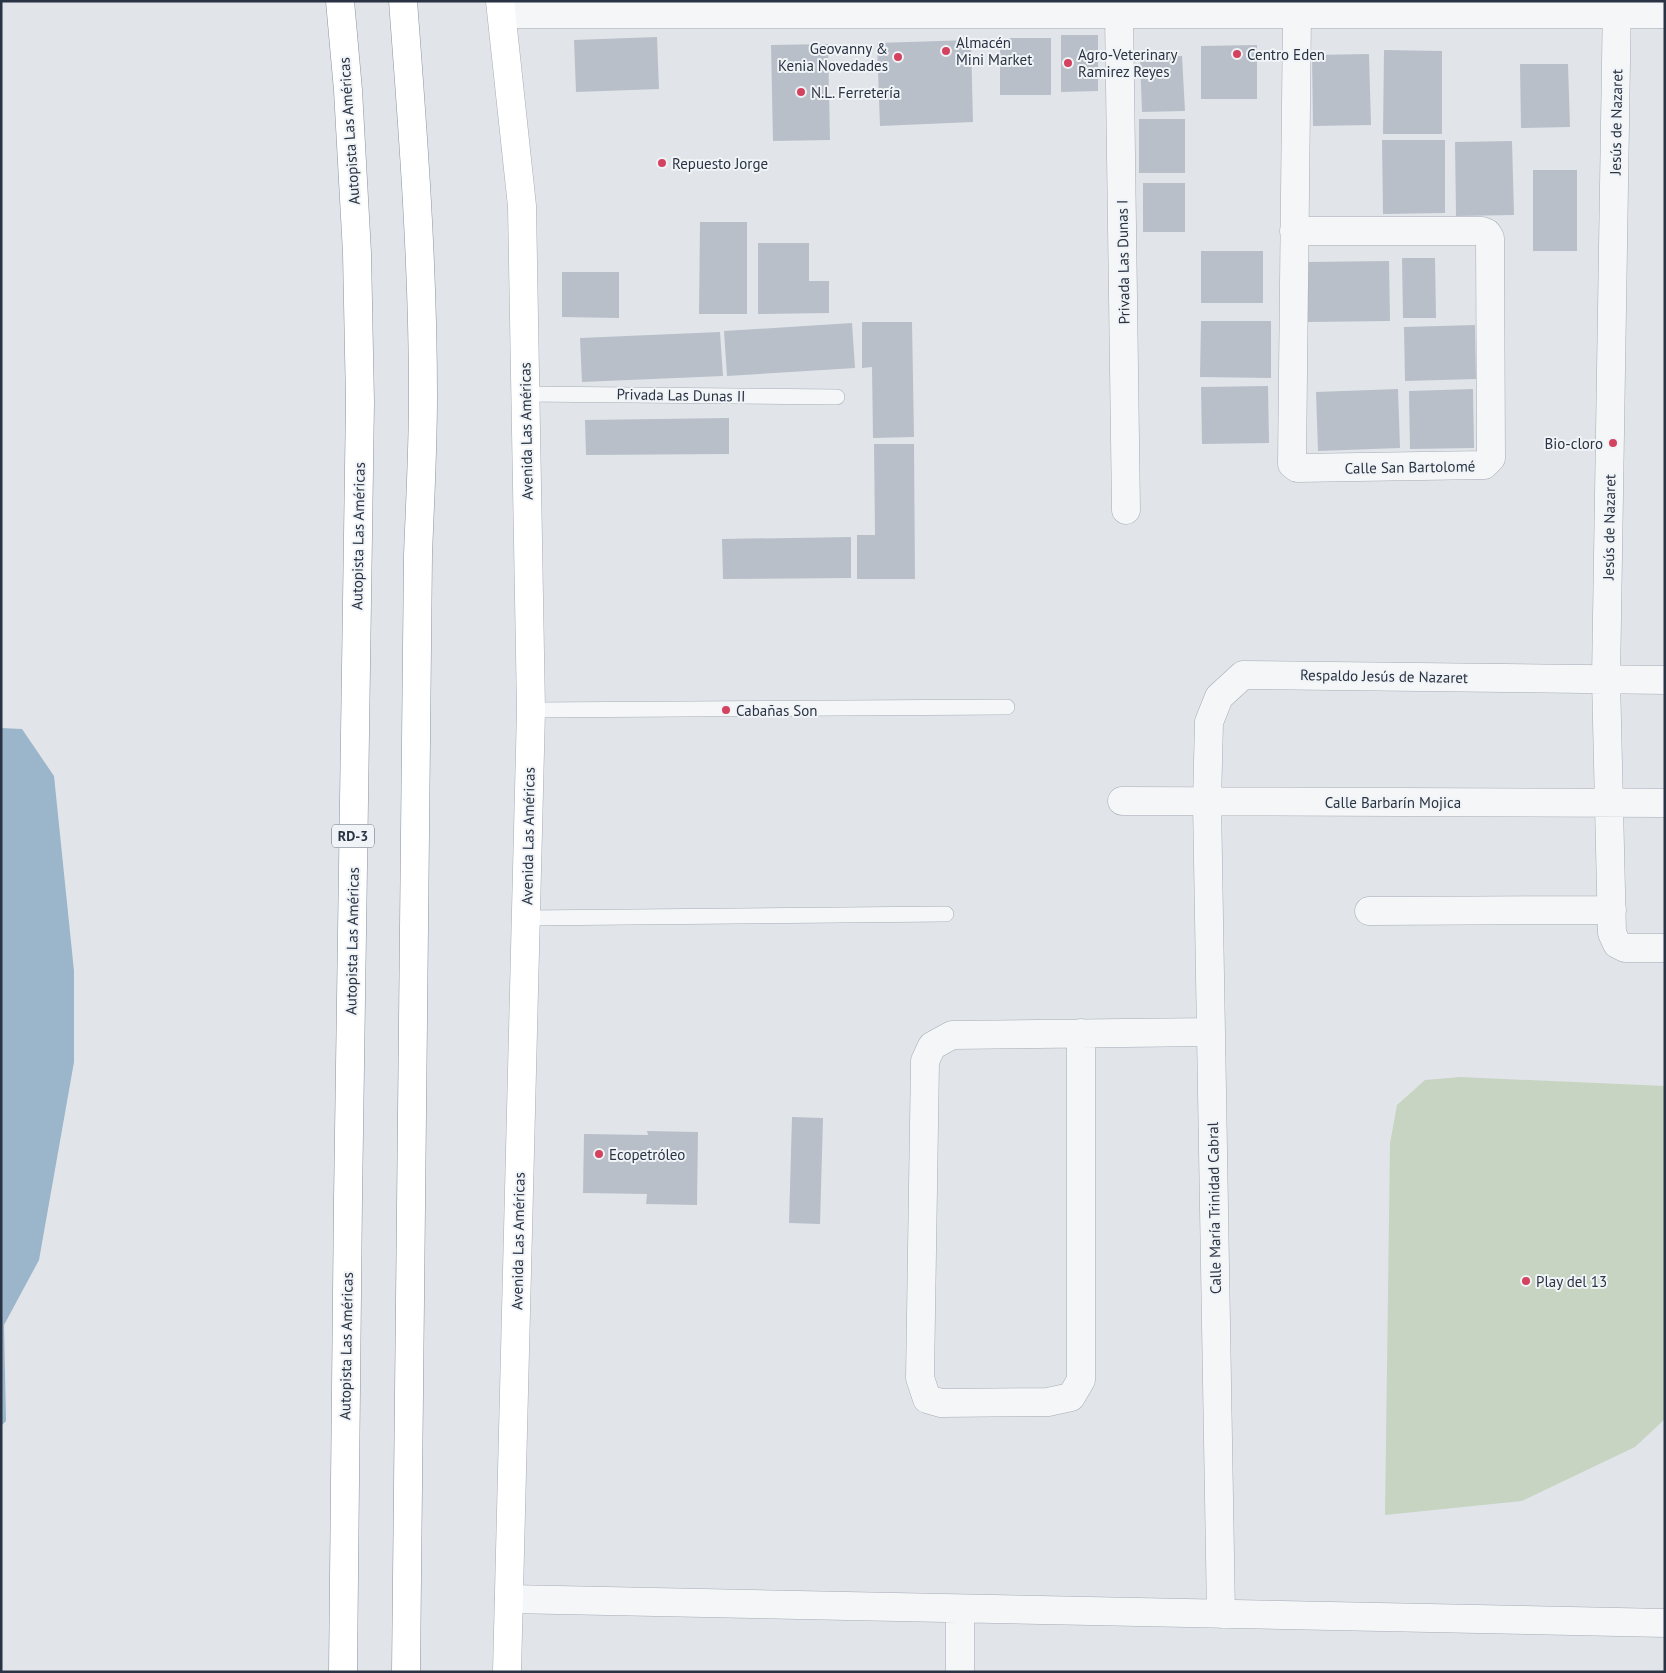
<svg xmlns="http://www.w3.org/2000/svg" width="1666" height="1673" viewBox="0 0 1666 1673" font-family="'PT Sans',sans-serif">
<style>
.green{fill:#c8d4c2}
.water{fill:#9bb5cb}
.building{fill:#b8bfc8}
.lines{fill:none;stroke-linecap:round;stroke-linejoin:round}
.service-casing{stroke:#a6acb5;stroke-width:16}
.minor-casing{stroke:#a6acb5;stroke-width:29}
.tertiary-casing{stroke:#a6acb5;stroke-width:29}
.secondary-casing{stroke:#a6acb5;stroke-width:29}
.motorway-casing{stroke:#8893a1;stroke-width:29}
.service{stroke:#f4f6f8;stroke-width:15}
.minor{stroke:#f4f6f8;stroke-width:28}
.tertiary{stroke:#f4f6f8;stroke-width:28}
.secondary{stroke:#fff;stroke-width:28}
.motorway{stroke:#fff;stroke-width:28}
.poi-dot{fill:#d3425f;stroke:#f1f4f7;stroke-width:2}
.labels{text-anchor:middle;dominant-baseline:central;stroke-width:4;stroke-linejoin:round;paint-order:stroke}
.shield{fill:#f1f4f7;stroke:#656d79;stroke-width:1}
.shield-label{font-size:14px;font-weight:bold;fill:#293343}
.poi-label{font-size:15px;fill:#293343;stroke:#f1f4f7;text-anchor:start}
.street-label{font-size:15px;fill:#293343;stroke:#f1f4f7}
</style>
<rect width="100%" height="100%" fill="#e1e5ea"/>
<path class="green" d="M 1460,1077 L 1665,1086 L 1665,1419 L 1635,1447 L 1522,1501 L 1385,1515 L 1390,1143 L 1397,1105 L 1425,1080 Z"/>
<path class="water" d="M 1,728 L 22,729 L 54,776 L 74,971 L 74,1062 L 39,1260 L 4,1325 L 6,1421 L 1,1426 Z"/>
<path class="building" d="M 1061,35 L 1098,35 L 1098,91 L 1061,92 Z
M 657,37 L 659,89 L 576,92 L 574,40 Z
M 1000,38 L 1051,38 L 1051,95 L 1000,95 Z
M 971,40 L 973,122 L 880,126 L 877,43 Z
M 828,44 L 830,140 L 773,141 L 771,45 Z
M 1257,45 L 1257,99 L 1201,99 L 1201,46 Z
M 1384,50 L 1442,51 L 1442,134 L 1383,134 Z
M 1369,54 L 1371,125 L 1313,126 L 1312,55 Z
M 1182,56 L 1185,111 L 1142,112 L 1140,57 Z
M 1520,64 L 1568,64 L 1570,127 L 1521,128 Z
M 1139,119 L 1185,119 L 1185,173 L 1139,173 Z
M 1382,140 L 1445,140 L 1445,213 L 1383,214 Z
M 1512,141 L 1514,215 L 1456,216 L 1455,142 Z
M 1533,170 L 1577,170 L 1577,251 L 1533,251 Z
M 1143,183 L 1185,183 L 1185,232 L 1143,232 Z
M 700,222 L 747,222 L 747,314 L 699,314 Z
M 758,243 L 809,243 L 809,281 L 829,281 L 829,313 L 758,314 Z
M 1201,251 L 1263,251 L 1263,303 L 1201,303 Z
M 1402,258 L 1435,258 L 1436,318 L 1403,318 Z
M 1389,261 L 1390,321 L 1308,322 L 1308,262 Z
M 562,272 L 619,272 L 619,318 L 562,317 Z
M 1201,321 L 1271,321 L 1271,378 L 1200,377 Z
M 862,322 L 912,322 L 914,437 L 873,438 L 872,367 L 862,368 Z
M 852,323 L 855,368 L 727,376 L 724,331 Z
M 1475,325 L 1476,379 L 1405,381 L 1404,327 Z
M 720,332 L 723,376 L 582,382 L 580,338 Z
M 1268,386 L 1269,443 L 1202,444 L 1201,387 Z
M 1398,389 L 1400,448 L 1318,451 L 1316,392 Z
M 1473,389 L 1474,448 L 1410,449 L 1409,391 Z
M 729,418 L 729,454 L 586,455 L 585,420 Z
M 874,444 L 914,444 L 915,579 L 857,579 L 857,535 L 875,535 Z
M 851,537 L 851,578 L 723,579 L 722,539 Z
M 792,1117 L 823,1118 L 820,1224 L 789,1223 Z
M 647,1131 L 698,1132 L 697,1205 L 646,1204 L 647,1194 L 583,1193 L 584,1134 L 648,1135 Z"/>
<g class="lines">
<defs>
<path id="service" d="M 525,394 L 837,397
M 531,710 L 1007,707
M 526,918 L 946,914"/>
<path id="minor" d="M 1617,1 L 1606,679 L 1612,933 L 1617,944 L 1625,948 L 1665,948
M 1119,14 L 1126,510
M 1294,231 L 1482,231 L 1487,233 L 1490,238 L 1491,458 L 1484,465 L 1297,468 L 1292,464 L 1297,14
M 1122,801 L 1665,803
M 1369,911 L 1612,910
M 1081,1033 L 1081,1380 L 1071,1397 L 1048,1402 L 941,1403 L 927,1399 L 920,1378 L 925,1061 L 932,1046 L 952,1035 L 1211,1032
M 509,1599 L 1665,1623
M 960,1609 L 960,1672
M 1221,1614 L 1207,802 L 1209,722 L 1219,697 L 1243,675 L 1665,680"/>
<path id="tertiary" d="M 502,14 L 1665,14"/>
<path id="secondary" d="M 500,1 L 522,206 L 531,710 L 507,1672"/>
<path id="motorway" d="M 340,1 L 348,90 L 357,253 L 360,402 L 348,1199 L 343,1672
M 403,1 C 413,132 423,264 423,396 C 423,449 420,502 418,555 L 406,1672"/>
</defs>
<use href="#service" class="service-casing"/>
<use href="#minor" class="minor-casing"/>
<use href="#tertiary" class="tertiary-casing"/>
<use href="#secondary" class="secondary-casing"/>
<use href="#motorway" class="motorway-casing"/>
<use href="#service" class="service"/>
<use href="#minor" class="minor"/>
<use href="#tertiary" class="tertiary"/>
<use href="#secondary" class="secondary"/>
<use href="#motorway" class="motorway"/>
</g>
<g class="poi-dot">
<circle cx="946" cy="51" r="5"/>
<circle cx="1237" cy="54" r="5"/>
<circle cx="898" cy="57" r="5"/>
<circle cx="1068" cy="63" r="5"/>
<circle cx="801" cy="92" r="5"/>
<circle cx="662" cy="163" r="5"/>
<circle cx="1613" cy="443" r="5"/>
<circle cx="726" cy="710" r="5"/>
<circle cx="599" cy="1154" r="5"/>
<circle cx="1526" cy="1281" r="5"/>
</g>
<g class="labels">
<rect class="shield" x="332" y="824.5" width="42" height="23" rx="4"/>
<g class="shield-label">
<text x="353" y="836">RD-3</text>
</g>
<g class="poi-label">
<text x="956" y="42">Almacén<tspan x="956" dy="17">Mini Market</tspan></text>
<text x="888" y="48" text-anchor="end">Geovanny &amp;<tspan x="888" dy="17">Kenia Novedades</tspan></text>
<text x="1078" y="54">Agro-Veterinary<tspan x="1078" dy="17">Ramirez Reyes</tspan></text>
<text x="1247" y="54">Centro Eden</text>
<text x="811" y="92">N.L. Ferretería</text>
<text x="672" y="163">Repuesto Jorge</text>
<text x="1603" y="443" text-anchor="end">Bio-cloro</text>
<text x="736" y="710">Cabañas Son</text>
<text x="609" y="1154">Ecopetróleo</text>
<text x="1536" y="1281">Play del 13</text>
</g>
<g class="street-label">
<text transform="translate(1616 122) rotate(-89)">Jesús de Nazaret</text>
<text transform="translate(349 131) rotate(-94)">Autopista Las Américas</text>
<text transform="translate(1123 262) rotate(-91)">Privada Las Dunas I</text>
<text transform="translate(681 395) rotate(1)">Privada Las Dunas II</text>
<text transform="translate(526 431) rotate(-91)">Avenida Las Américas</text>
<text transform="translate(1410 467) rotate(-1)">Calle San Bartolomé</text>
<text transform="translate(1609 527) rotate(-89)">Jesús de Nazaret</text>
<text transform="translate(358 536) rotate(-89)">Autopista Las Américas</text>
<text transform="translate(1384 676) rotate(1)">Respaldo Jesús de Nazaret</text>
<text x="1393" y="802">Calle Barbarín Mojica</text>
<text transform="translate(528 836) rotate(-89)">Avenida Las Américas</text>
<text transform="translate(352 941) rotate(-89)">Autopista Las Américas</text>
<text transform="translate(1214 1208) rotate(-91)">Calle María Trinidad Cabral</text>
<text transform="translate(518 1241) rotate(-89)">Avenida Las Américas</text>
<text transform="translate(346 1346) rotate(-89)">Autopista Las Américas</text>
</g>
</g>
<rect width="1666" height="1673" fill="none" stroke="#293343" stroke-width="5"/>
</svg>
